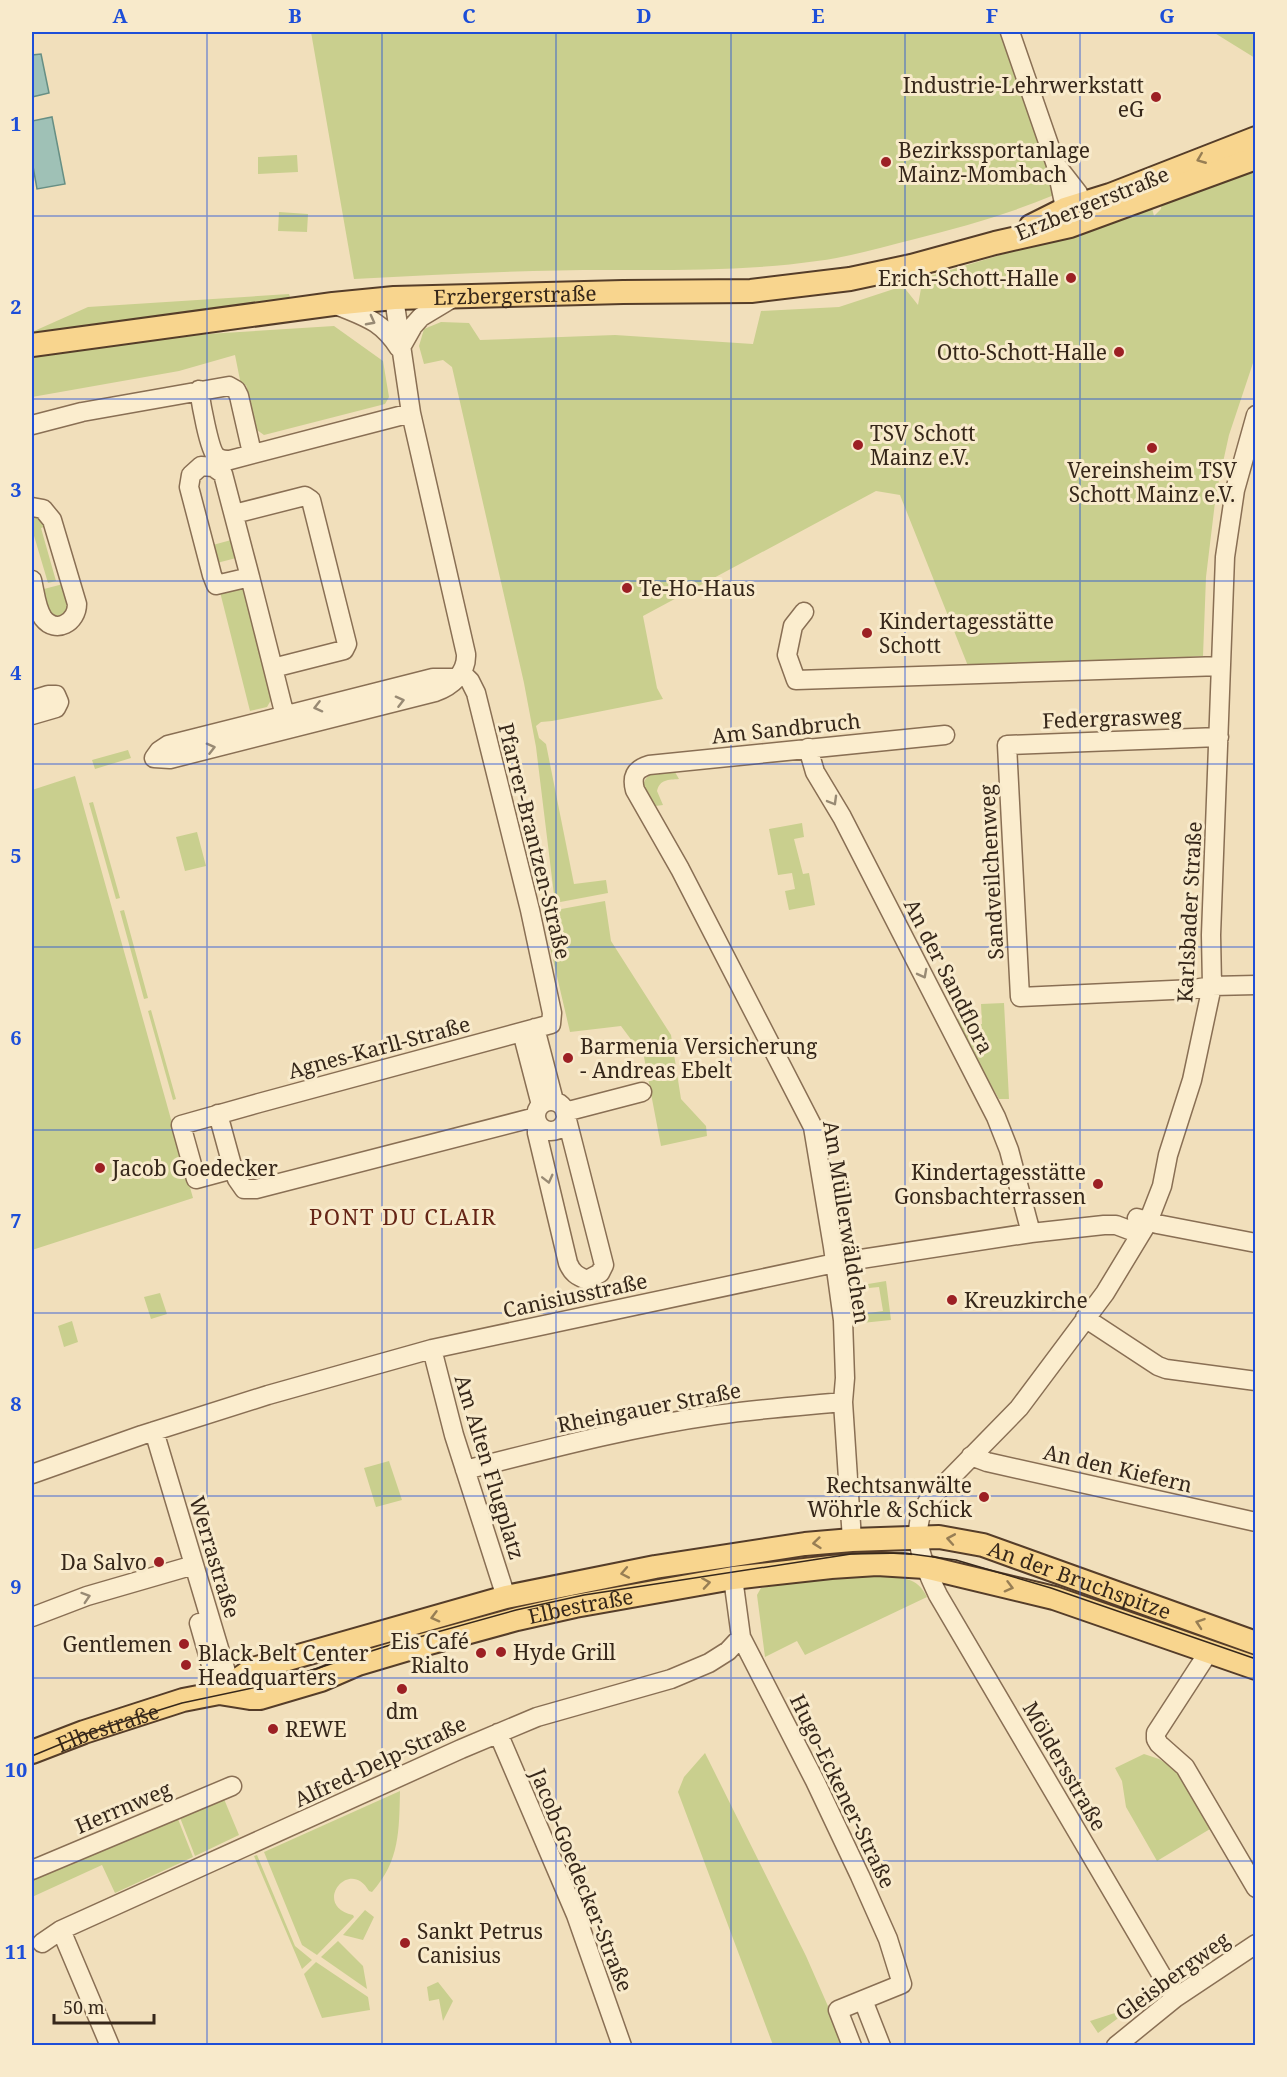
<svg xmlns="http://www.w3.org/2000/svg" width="1287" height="2077" viewBox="0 0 1287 2077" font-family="'Noto Serif',serif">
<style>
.green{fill:#c9cf8e}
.water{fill:#9fc1b6;stroke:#678f84;stroke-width:1.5}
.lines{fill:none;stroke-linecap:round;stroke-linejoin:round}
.minor-casing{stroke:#896f54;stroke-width:21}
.major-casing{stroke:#553d29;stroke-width:26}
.minor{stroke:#fbedce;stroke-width:18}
.major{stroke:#f8d58e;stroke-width:22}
.tram{stroke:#36271a;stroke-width:1.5}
.oneway{stroke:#977e54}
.oneway2{stroke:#988a74}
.grid{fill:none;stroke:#1d4ed8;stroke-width:1.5;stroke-opacity:0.55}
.poi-dot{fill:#9c2024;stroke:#f8eacb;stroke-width:2}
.labels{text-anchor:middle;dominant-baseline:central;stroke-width:6;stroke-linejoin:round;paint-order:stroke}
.poi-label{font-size:21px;fill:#36271a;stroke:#f8eacb;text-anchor:start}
.street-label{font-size:21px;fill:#36271a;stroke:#f8eacb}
.neighbourhood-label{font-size:22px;letter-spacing:1.5px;fill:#662516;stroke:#f8eacb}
.neatline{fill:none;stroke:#1d4ed8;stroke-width:2}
.grid-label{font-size:20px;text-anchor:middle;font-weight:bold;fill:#1d4ed8}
</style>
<rect width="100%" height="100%" fill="#f1dfbb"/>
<path class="green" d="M 311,32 L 1000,32 L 1049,166 L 1054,195 C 1009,214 962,227 915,239 C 883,247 850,257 817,261 C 748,271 678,270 608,270 C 524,270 439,274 354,279 Z
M 1213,32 L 1255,32 L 1255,58 Z
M 297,155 L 298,172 L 258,174 L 258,157 Z
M 1255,168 L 1255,357 L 1229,435 L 1216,494 L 1206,577 L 1203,656 L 970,671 L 900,495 L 876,491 L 643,616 L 657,688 L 663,699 L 552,721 L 541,722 L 536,726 L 539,738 L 546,744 L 574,884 L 606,880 L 608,893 L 555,903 L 536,747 L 524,683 L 452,367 L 443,360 L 424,364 L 419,346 L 424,329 L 441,322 L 469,323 L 480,340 L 615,335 L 753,344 L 761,311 L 839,307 L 903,286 L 918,305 L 922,283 L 927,277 L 1027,247 L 1151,204 L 1154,216 L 1161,209 L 1162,201 Z
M 279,212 L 308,214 L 307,232 L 278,231 Z
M 289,294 L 291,300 L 32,335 L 32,332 L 88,307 Z
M 334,326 L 383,361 L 389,397 L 385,404 L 264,435 L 257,430 L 246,385 L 241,385 L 235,355 L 179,371 L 32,397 L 32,355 L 207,334 Z
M 36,513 L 50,525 L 41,528 L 56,581 L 48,583 L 32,529 L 32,514 Z
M 235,539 L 240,557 L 213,564 L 209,546 Z
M 67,583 L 72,606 L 61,619 L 48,615 L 40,590 Z
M 242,583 L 274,695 L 267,707 L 250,711 L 219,588 Z
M 128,750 L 131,758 L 95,769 L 92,760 Z
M 672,767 L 679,779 C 668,780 660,779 657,791 L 663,805 L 648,807 C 639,776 643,777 672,767 Z
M 75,776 L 193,1198 L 32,1250 L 32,790 Z
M 93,802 L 120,898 L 116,899 L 89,803 Z
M 802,823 L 804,837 L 794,839 L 803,874 L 809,873 L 815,905 L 789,910 L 785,891 L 795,889 L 792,873 L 778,875 L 769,829 Z
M 197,832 L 206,866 L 185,871 L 176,837 Z
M 605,901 L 611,941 L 671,1035 L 681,1099 L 706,1126 L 707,1136 L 661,1146 L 644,1057 L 621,1026 L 570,1032 L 548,938 L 559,935 L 556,910 Z
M 124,910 L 148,998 L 144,999 L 120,911 Z
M 1004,1003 L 1009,1099 L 999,1099 L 953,1019 L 968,1018 L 969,1025 L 982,1024 L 981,1004 Z
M 151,1010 L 176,1099 L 173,1100 L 148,1011 Z
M 886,1281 L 891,1320 L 852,1324 L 847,1287 L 859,1286 L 860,1290 L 850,1292 L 854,1315 L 883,1311 L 879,1287 L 869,1288 L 868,1284 Z
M 160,1293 L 167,1314 L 151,1319 L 144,1297 Z
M 72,1321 L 78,1342 L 64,1347 L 58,1326 Z
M 389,1461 L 402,1500 L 376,1507 L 364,1468 Z
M 881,1576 C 902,1578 917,1576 927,1597 L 805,1655 L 797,1641 L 765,1657 L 757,1595 L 761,1588 L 807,1581 Z
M 705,1753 L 806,1956 L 845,2045 L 773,2045 L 678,1792 L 684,1777 Z
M 1144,1754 L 1159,1759 L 1176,1770 L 1210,1829 L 1157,1861 L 1126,1807 L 1122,1781 L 1115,1768 Z
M 400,1791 C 399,1830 400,1861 372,1892 L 369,1891 C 349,1856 311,1906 353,1915 L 354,1917 L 317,1955 L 302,1945 L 264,1852 Z
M 224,1799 L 239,1835 L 195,1856 L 179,1815 Z
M 176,1814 L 193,1857 L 115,1893 L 102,1865 L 32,1897 L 32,1875 Z
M 257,1855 L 295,1946 L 312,1960 L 302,1969 L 254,1856 Z
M 365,1910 L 374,1917 L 363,1940 L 343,1935 Z
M 338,1941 L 363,1966 L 367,1989 L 321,1957 Z
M 316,1962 L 368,1997 L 370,2010 L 322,2018 L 304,1974 Z
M 438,1982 L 453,2001 L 443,2021 L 439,1999 L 429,2001 L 427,1987 Z
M 1118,2012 L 1121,2016 L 1098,2033 L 1090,2021 Z"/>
<path class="water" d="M 41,54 L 49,93 L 32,97 L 32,55 Z
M 52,117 L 65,184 L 37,189 L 32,161 L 32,121 Z"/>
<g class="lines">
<defs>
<path id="minor" d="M 1010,32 L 1056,165 L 1068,222
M 1057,166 L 1078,193 L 1086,217
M 334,304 C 364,317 380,319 399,348
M 400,349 L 413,326 L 421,317 L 456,296
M 199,390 C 201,403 209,449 216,456 C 220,460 225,460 230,460 L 411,413
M 32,425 L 82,412 L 229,386 L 236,390 L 239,396 L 252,453
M 201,466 L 213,467 L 223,474 L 250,577 L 216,585 L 212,575 L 189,487 L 191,475 Z
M 32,507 L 43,509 L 52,520 L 77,604 C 77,622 56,635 43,618 C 36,608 35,592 32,580
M 234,514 L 305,496 L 311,500 L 347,644 L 344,650 L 273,668 L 250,577
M 804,612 L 793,626 L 787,655 L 796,680 L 1221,666
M 273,668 L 288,728
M 32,700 L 48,695 L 56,695 L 59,702 L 56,708 L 32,715
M 1219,737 L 1007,745 L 1020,997 L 1194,989 L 1212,986 L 1256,985
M 808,748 L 815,772 L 842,817 L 996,1117 L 1009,1150 L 1031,1233
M 154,758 L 170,759 L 435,692 C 452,686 467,673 466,654 L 411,413 L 394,298
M 154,758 L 159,751 L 168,745 L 433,678 L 456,678
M 535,1028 L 554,1101
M 522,1032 L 541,1105
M536 1116a15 15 0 1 1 30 0a15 15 0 1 1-30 0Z
M 218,1114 L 233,1169 L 196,1179 L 181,1125 L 259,1103 L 551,1024 L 552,1013 L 530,910 L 476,693 L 470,681 L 462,673
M 537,1122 L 537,1133 L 568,1263 C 572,1273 577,1276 587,1280 L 600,1273 L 604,1265 L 565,1112 L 642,1092
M 233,1169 L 237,1179 L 244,1189 L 256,1189 L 536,1117
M 1137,1218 L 1157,1224 L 1256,1243
M 1085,1318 L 1158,1366 L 1166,1369 L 1256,1381
M 432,1349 L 454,1435 L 506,1597
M 154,1431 L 233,1695
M 971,1456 L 987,1462 L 1256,1522
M 465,1470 C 548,1449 631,1427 716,1415 C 758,1409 801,1406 843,1402
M 32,1474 L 142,1435 L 268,1395 L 432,1349 L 835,1263 L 1031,1233 L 1104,1225 L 1116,1225 L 1140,1234
M 852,1540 L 843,1402 L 845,1378 L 843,1320 L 833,1247 L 813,1127 L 680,869 L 635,790 C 631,775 636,769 649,765 L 945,735
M 733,1578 L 741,1637 L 815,1781 L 860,1876 L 888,1939 L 902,1984 L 838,2010 L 852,2046
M 32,1617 L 87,1596 L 194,1565
M 199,1623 L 219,1693
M 1208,1653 L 1156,1733 L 1156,1739 L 1159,1744 L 1185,1767 L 1256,1888
M 498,1733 L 576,1915 L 622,2046
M 32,1870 L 232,1786
M 61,1930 L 110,2046
M 42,1943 L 61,1930 L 461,1749 L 537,1717 L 671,1679 L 709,1663 L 728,1651 L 741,1637
M 1175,1998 L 938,1595 C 924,1566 907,1531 928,1501 L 1019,1408 L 1105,1293 L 1148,1222 L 1162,1186 L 1168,1155 L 1192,1080 L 1212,986 L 1211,935 L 1225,557 L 1235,490 L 1256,415
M 863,2000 L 881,2046
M 1116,2046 L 1175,1998 L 1256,1944"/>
<g id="major">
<path d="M 1031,226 L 1065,209 L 1110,195 L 1256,138"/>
<path id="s1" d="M 32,345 L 333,304 L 394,298 L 623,292 L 751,291 L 850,279 L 911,266 L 995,243 L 1070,226 L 1256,158"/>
<path id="s2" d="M 219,1693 L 253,1669 L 506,1597 L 655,1567 L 805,1544 L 852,1540 L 939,1537 L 983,1545 L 1256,1643"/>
<path id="s3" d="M 32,1752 L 84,1732 L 183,1700 L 219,1693 L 250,1698 L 260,1698 L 321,1680 L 358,1664 L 422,1645 L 517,1619 L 575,1606 L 733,1578 L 831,1567 L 877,1564 L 925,1567 L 1054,1598 L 1256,1668"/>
</g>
</defs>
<use href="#minor" class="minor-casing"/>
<use href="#major" class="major-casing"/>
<use href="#minor" class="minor"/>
<use href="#major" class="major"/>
<path class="tram" id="s4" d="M 32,1756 L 85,1734 L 153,1712 L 182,1703 L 262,1686 L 387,1646 L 516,1610 L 584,1595 L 851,1554 L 904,1553 L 956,1560 L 1051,1588 L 1256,1659"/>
</g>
<defs><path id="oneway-chevron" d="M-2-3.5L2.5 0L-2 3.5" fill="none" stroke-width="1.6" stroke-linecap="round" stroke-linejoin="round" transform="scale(1.5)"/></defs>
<g class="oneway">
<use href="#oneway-chevron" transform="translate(1201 159) rotate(158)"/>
<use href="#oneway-chevron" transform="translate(951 1539) rotate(-170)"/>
<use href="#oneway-chevron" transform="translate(817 1543) rotate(174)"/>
<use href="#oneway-chevron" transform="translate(625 1573) rotate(169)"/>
<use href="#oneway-chevron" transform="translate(706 1583) rotate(-9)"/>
<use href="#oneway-chevron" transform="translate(1009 1587) rotate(15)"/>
<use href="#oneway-chevron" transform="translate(435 1617) rotate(165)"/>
<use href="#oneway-chevron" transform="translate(1200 1623) rotate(-161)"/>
</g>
<g class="oneway2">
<use href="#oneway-chevron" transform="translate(371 321) rotate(28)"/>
<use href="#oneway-chevron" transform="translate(400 701) rotate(-14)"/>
<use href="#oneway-chevron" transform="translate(318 707) rotate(166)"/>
<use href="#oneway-chevron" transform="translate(211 748) rotate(-14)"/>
<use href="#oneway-chevron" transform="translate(833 801) rotate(60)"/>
<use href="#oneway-chevron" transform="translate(923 974) rotate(62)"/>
<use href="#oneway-chevron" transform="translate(548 1179) rotate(76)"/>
<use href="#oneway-chevron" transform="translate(86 1597) rotate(-18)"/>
</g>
<path class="grid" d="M 207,32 L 207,2046M 382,32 L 382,2046M 556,32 L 556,2046M 731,32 L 731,2046M 905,32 L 905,2046M 1080,32 L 1080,2046M 32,216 L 1256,216M 32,399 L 1256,399M 32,581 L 1256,581M 32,764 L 1256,764M 32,947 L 1256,947M 32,1130 L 1256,1130M 32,1313 L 1256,1313M 32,1496 L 1256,1496M 32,1678 L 1256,1678M 32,1861 L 1256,1861"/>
<g class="poi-dot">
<circle cx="1156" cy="97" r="6"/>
<circle cx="886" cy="162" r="6"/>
<circle cx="1071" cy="278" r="6"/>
<circle cx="1119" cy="352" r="6"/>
<circle cx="858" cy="445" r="6"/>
<circle cx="1152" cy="448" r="6"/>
<circle cx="627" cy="588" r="6"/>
<circle cx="867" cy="633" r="6"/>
<circle cx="568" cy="1058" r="6"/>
<circle cx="100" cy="1168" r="6"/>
<circle cx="1098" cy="1184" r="6"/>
<circle cx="952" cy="1300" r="6"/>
<circle cx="984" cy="1497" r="6"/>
<circle cx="159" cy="1562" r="6"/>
<circle cx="184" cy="1644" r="6"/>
<circle cx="501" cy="1652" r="6"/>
<circle cx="481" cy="1653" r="6"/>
<circle cx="186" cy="1665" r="6"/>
<circle cx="402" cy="1689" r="6"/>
<circle cx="273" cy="1729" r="6"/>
<circle cx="405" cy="1943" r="6"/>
</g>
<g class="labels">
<g class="poi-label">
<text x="1144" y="85" text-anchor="end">Industrie-Lehrwerkstatt<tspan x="1144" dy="24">eG</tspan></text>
<text x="898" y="150">Bezirkssportanlage<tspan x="898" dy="24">Mainz-Mombach</tspan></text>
<text x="1059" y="278" text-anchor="end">Erich-Schott-Halle</text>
<text x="1107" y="352" text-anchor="end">Otto-Schott-Halle</text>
<text x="870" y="433">TSV Schott<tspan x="870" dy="24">Mainz e.V.</tspan></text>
<text x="1152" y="470" text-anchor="middle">Vereinsheim TSV<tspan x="1152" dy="24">Schott Mainz e.V.</tspan></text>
<text x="639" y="588">Te-Ho-Haus</text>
<text x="879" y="621">Kindertagesstätte<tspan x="879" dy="24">Schott</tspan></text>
<text x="580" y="1046">Barmenia Versicherung<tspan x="580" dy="24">- Andreas Ebelt</tspan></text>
<text x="112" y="1168">Jacob Goedecker</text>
<text x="1086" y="1172" text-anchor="end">Kindertagesstätte<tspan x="1086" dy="24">Gonsbachterrassen</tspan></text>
<text x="964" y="1300">Kreuzkirche</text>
<text x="972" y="1485" text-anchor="end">Rechtsanwälte<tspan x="972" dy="24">Wöhrle &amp; Schick</tspan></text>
<text x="147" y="1562" text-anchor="end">Da Salvo</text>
<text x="469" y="1641" text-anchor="end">Eis Café<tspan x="469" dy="24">Rialto</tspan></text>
<text x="172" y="1644" text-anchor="end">Gentlemen</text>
<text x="513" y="1652">Hyde Grill</text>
<text x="198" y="1653">Black Belt Center<tspan x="198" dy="24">Headquarters</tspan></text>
<text x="402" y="1711" text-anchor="middle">dm</text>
<text x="285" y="1729">REWE</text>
<text x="417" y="1931">Sankt Petrus<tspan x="417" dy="24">Canisius</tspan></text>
</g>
<g class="street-label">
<text transform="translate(1092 203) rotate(-22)">Erzbergerstraße</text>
<text stroke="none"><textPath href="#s1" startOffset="486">Erzbergerstraße</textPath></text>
<text transform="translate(1112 718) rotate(-2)">Federgrasweg</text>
<text transform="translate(786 728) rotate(-6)">Am Sandbruch</text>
<text transform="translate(535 841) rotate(76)">Pfarrer-Brantzen-Straße</text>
<text transform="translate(991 872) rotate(-93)">Sandveilchenweg</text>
<text transform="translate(1189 912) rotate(-87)">Karlsbader Straße</text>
<text transform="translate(949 976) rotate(63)">An der Sandflora</text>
<text transform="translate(379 1047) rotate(-15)">Agnes-Karll-Straße</text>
<text transform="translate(847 1222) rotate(81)">Am Müllerwäldchen</text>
<text transform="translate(575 1295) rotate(-12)">Canisiusstraße</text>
<text transform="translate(649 1407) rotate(-11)">Rheingauer Straße</text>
<text transform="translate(490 1467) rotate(73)">Am Alten Flugplatz</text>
<text transform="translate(1118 1468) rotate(13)">An den Kiefern</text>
<text transform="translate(215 1557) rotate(73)">Werrastraße</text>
<text stroke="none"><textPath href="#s2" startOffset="890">An der Bruchspitze</textPath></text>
<text stroke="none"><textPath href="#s3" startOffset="572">Elbestraße</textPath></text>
<text stroke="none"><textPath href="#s4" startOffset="81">Elbestraße</textPath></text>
<text transform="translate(380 1761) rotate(-25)">Alfred-Delp-Straße</text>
<text transform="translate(1065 1766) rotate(60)">Möldersstraße</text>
<text transform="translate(843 1791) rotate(64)">Hugo-Eckener-Straße</text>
<text transform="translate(123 1807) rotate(-23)">Herrnweg</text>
<text transform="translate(582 1880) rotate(68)">Jacob-Goedecker-Straße</text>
<text transform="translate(1172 1976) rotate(-36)">Gleisbergweg</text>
</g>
<g class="neighbourhood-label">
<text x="403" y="1216">PONT DU CLAIR</text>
</g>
</g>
<rect width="1287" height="2077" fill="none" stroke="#f8eacb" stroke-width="66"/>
<path d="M54 2014v9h100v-9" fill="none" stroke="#36271a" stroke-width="3"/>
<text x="63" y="2014" font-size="18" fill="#36271a" stroke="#f8eacb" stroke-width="4.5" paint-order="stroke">50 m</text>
<rect x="33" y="33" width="1221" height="2011" class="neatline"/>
<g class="grid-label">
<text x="120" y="23">A</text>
<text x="295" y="23">B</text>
<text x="469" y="23">C</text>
<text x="644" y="23">D</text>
<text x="818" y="23">E</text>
<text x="992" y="23">F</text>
<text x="1167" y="23">G</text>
<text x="16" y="131">1</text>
<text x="16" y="314">2</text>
<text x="16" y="497">3</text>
<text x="16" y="680">4</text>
<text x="16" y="863">5</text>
<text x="16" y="1045">6</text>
<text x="16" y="1228">7</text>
<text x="16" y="1411">8</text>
<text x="16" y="1594">9</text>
<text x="16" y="1777">10</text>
<text x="16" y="1959">11</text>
</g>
</svg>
